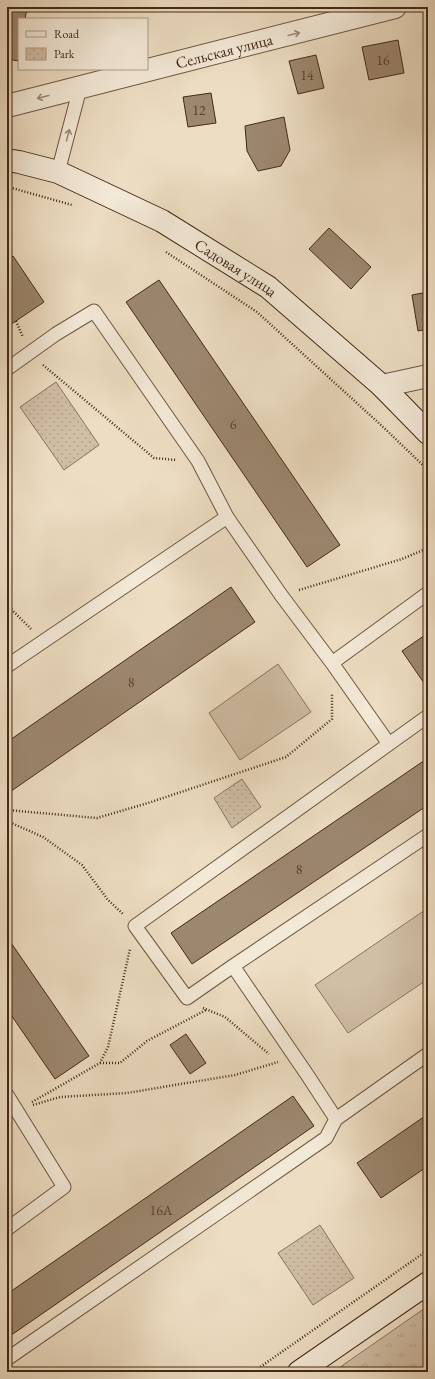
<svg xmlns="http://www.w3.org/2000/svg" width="435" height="1379" viewBox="0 0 435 1379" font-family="'EB Garamond',serif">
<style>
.grass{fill:url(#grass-tufts);stroke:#8a745e}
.park{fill:url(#park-dots);stroke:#8a745e}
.garden{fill:#d0bea5;stroke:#8a745e}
.building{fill:#9c876f;stroke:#442916}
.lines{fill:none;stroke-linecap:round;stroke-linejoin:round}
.lane-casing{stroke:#6e5641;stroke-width:15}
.street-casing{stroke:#6e5641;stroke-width:24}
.secondary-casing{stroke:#442916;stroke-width:24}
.path{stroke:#442916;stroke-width:2.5;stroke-dasharray:1 2;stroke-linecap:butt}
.lane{stroke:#f3e9d7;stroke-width:13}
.street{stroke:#f3e9d7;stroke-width:22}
.secondary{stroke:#f3e9d7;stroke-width:22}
.oneway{stroke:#9c8976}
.labels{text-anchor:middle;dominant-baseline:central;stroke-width:3.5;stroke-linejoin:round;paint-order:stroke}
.number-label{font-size:14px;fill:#5a402c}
.street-label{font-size:16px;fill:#442916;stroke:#f3e9d7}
</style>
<defs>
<pattern id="grass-tufts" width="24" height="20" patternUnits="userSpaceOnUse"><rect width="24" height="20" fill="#d0bea5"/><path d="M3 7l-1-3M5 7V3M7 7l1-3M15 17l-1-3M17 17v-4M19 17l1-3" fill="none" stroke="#b4a38d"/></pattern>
<pattern id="park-dots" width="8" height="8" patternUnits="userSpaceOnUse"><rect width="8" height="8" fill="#d0bea5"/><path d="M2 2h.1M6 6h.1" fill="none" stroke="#b4a38d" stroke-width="1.8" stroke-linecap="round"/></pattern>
</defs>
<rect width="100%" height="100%" fill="#edddc2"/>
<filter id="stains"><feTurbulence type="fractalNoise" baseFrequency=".005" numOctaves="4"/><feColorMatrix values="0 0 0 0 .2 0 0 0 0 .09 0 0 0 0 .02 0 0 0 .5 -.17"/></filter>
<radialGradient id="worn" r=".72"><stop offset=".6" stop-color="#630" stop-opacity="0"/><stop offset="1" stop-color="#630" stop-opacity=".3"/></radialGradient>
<path class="grass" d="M 428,1306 L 428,1372 L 333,1372 Z"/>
<path class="park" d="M 56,382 L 99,445 L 64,470 L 20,407 Z
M 242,779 L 261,807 L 232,828 L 214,798 Z
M 320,1225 L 354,1278 L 313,1305 L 278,1253 Z"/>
<path class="garden" d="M 278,664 L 311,712 L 240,760 L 209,713 Z
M 428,908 L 428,979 L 348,1033 L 315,985 Z"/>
<path class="building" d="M 7,7 L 27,8 L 25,19 L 19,19 L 19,61 L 7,59 Z
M 398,40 L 404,73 L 369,80 L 362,47 Z
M 316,55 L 324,88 L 298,94 L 289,61 Z
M 211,93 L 216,123 L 188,127 L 183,97 Z
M 284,117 L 290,150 L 281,166 L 258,171 L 247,151 L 245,126 Z
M 329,228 L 371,267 L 351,289 L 309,249 Z
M 13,256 L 44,302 L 7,327 L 7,260 Z
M 159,280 L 340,545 L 307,567 L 126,302 Z
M 428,292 L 428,329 L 418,331 L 412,295 Z
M 231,587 L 255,622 L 7,794 L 7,742 Z
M 428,633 L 428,680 L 424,683 L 402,651 Z
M 428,758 L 428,805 L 192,964 L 171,933 Z
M 7,937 L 89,1056 L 55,1079 L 7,1009 Z
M 186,1034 L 206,1063 L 190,1074 L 170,1045 Z
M 293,1096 L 314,1126 L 7,1338 L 7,1294 Z
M 428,1114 L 428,1166 L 381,1198 L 357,1163 Z"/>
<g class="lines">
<defs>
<path id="lane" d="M 58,172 L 80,88
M 7,369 L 56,334 L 94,311 L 198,461 L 227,517 L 281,595 L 332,663
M 428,593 L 332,663 L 389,744 L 428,716
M 7,666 L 227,517
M 389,744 L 135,926 L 187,998 L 233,966 L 428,835
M 233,966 L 308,1076 L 336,1119
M 7,1095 L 64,1187 L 7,1229
M 7,1359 L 326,1138 L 336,1119 L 428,1054"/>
<g id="street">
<path id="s1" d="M 7,106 L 395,7"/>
<path d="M 382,386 L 428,376"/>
</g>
<g id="secondary">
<path id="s2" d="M 7,160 L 19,162 L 58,172 L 162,221 L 268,287 L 382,386 L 428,433"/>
<path d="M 299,1372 L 428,1283"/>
</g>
</defs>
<use href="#lane" class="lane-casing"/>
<use href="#street" class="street-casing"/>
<use href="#secondary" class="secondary-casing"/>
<path class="path" d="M 7,187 L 12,188 L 72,205
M 166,252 L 257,312 L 382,426 L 428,470
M 16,321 L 23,337
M 43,365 L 154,458 L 176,460
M 299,590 L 402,559 L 428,548
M 7,605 L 31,629
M 7,810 L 97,818 L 148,803 L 286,757 L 332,719 L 332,694
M 7,821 L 43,837 L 82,865 L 108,900 L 123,914
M 203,1008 L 225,1017 L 269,1054
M 100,1063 L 120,1063 L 147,1041 L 206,1010
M 32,1102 L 100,1063 L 108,1047 L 130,949
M 33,1105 L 60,1097 L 127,1093 L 235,1075 L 278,1062
M 253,1372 L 428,1250"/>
<use href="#lane" class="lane"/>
<use href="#street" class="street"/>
<use href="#secondary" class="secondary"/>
</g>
<defs><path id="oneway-shaft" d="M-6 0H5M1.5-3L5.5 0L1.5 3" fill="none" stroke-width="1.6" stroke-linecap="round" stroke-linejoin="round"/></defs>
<g class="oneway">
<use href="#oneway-shaft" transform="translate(294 34) rotate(-14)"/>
<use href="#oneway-shaft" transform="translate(43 97) rotate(166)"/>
<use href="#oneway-shaft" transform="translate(68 135) rotate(-76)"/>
</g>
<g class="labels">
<g class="number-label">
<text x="383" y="60">16</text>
<text x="307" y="75">14</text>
<text x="199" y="110">12</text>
<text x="233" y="424">6</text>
<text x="131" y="682">8</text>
<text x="299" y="869">8</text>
<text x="161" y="1210">16А</text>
</g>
<g class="street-label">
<text stroke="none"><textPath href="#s1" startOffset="224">Сельская улица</textPath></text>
<text stroke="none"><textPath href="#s2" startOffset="255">Садовая улица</textPath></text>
</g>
</g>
<rect width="435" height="1379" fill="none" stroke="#edddc2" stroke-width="24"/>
<rect x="8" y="8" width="419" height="1363" fill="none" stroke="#442916" stroke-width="2"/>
<rect x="12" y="12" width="411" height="1355" fill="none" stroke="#442916"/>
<rect x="18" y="18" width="130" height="52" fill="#f3e9d7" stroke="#ad9c8a"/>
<rect x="26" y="31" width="20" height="6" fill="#f3e9d7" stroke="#ad9c8a"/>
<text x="54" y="38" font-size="12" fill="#442916">Road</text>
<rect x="26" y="48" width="20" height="12" fill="url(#park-dots)" stroke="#ad9c8a"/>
<text x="54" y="58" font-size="12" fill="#442916">Park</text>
<rect width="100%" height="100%" filter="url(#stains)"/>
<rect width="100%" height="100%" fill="url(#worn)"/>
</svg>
